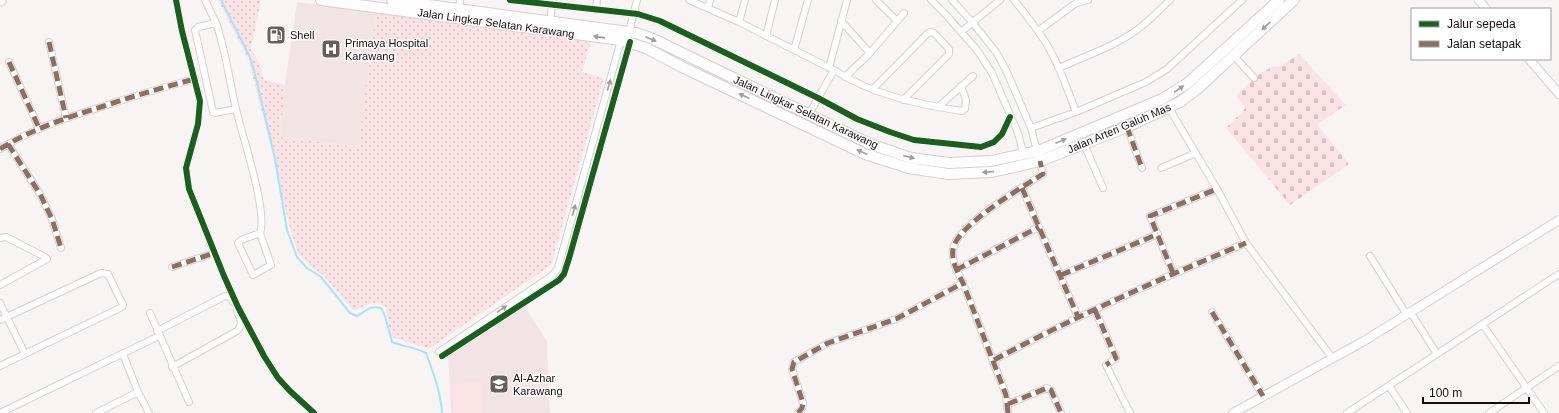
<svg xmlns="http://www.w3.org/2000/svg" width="1559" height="413" viewBox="0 0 1559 413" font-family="Helvetica,sans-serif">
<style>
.built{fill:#f2e4e5}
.grass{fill:url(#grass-dots)}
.cemetery{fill:url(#cemetery-stones)}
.park{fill:#fbe2e5}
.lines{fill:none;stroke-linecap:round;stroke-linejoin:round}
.stream{stroke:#a6e2f9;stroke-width:2}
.minor-casing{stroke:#d8cecf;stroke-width:8}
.tertiary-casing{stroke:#d8cecf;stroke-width:10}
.primary-casing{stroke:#d8cecf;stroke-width:12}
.minor{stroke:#fefdfd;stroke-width:6}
.tertiary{stroke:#fefdfd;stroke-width:8}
.primary{stroke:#fefdfd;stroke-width:10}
.quiet{stroke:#8d6e63;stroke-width:5;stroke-dasharray:10 5;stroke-linecap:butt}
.cycleway-casing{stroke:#fff;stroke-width:8}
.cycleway{stroke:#1b5e20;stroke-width:6}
.oneway{fill:#a29c9d}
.labels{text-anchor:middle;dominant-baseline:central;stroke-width:3;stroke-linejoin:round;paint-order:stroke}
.street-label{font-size:11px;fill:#190b0d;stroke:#fff}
.poi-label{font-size:11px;fill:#190b0d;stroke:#fff;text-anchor:start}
</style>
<defs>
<pattern id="grass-dots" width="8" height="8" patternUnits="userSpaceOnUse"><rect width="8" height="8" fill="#fbe2e5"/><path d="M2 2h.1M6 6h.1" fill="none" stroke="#d7c1c3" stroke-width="1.8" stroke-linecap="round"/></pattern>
<pattern id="cemetery-stones" width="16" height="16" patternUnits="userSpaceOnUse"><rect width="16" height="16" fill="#fbe2e5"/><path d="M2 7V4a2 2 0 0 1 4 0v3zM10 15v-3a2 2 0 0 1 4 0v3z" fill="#d7c1c3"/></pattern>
</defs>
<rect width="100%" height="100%" fill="#f9f4f4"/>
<path class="built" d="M 297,2 L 376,13 L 359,147 L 280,137 L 285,85 Z
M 524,306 L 547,341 L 550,413 L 451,413 L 448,356 Z"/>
<path class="grass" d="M 218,0 L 261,0 L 251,49 L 259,62 L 264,80 L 285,85 L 280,137 L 358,147 L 376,13 L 591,42 L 582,72 L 604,78 L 551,265 L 429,349 L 391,337 L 386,307 C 367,297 370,308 353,310 L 323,275 L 309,265 L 299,254 L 292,236 L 283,201 L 270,142 L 253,79 L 249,60 Z"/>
<path class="cemetery" d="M 1299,54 L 1346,105 L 1317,124 L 1349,164 L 1290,205 L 1226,128 L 1246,108 L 1236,96 L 1257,75 L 1274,66 L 1279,67 Z"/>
<path class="park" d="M 481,381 L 483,413 L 454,413 L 452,384 Z"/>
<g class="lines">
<path class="stream" d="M 221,0 L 249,55 L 254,70 L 275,159 L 287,230 L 297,257 L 307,268 L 321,277 L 350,313 L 357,316 C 367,311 369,305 381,308 L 385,316 L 392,342 C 404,347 415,347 426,353 C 433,372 441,393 442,413"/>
<defs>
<path id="minor" d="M 176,0 L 182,31 L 200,101 L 198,124 L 186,168 L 189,189 L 224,276 L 238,307 L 264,356 L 278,378 L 290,391 L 314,413
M 205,0 L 216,23 L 198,27 L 195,30 L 213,112 L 215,113 L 236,109
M 510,0 L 638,14 L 660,21 L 818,98 L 857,119 L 890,132 L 914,140 L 981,147 L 994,142 L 1002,134 L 1010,117
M 689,0 L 739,22 L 834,70 C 873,95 917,104 962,111 L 965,109 L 966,100 L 961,86
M 876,0 L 896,20
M 931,0 L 947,16 L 977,50 L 992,73 L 1018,133 L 1024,156
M 952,0 L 972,22 L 996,52 L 1006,70 L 1031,128 L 1043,174 C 1023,187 957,225 953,249 C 951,261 958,273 963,283 L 1006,395 L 1008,413
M 1014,0 C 1027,16 1040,32 1050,50 C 1061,70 1068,91 1076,112
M 1077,3 L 1088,0
M 459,8 L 460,0
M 708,8 L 710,0
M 596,10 L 597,0
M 550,21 L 553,0
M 841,21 L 870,53
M 739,22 L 745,0
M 216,23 C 226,51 229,80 236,109 C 242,135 268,212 260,233 L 271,265 L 253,275 L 238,243 L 241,240 L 260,233
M 1038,31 L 1080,0
M 629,32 L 637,0
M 961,32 L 1000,0
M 766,36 L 775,0
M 49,42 L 66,118
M 794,50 L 808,0
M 1234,56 L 1254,78
M 9,62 L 39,128
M 829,68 L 847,0
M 1059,68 C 1087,55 1119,45 1142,26 C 1152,18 1161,8 1170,0
M 845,77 L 870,53 L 904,13
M 873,89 L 927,34 L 930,32 L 934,33 L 949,49 L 949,54 L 903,100
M 938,107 L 973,76
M 1169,108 L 1217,189 L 1246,243 L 1333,359
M 809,114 L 834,70
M 1127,127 L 1142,168
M 1031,128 L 1076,112 L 1146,82 L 1167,69 L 1242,0
M 8,144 L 40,194 L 52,219 L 61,248
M 1084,144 L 1103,188
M 0,149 C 32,129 68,117 104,106 C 134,96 164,87 195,79
M 1161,168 L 1196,153
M 1022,188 L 1078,317
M 0,238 L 6,237 L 45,257 L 47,259 L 0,285
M 1370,256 L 1407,315
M 172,267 L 214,253
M 956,270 L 1039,227
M 1173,273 L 1150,216 L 1217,189
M 1061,275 L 1158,234
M 0,303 L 25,354
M 1095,310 L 1116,358 L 1106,365 L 1130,413
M 1212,312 L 1263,396
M 150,313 L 189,402
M 1411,313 L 1437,354
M 0,320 L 101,273 L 108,274 L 123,305 L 122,307 L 0,366
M 1483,325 L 1544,413
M 157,331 L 225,296 L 231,297 L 233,302
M 439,352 L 553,275 L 558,268 L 621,40
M 123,354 L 138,392 L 149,413
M 442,356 L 559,280 L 564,274 L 570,255 L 630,42
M 994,360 C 1076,316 1160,279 1246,243
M 172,367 L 237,331 C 244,324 240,319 237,311
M 1389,386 L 1407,413
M 1008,404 L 1047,388 L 1051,390 L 1061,413
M 0,413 L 159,336
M 96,413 L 138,392
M 798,413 L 802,408 L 803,403 L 792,369 L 794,362 L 828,343 L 896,319 L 963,283
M 1347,413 L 1559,274
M 1489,413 L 1559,366"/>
<path id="tertiary" d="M 1479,0 L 1486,9
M 1529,59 L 1559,94
M 1233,413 L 1364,341 L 1559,220"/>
<path id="primary" d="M 321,0 L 621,40 L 646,48 L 682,67 L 865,154 L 909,168 L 948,174 L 992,172 L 1040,161 L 1127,127 L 1180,102 L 1196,90 L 1294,0
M 392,0 L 636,33 L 651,38 L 870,144 L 911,158 L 949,163 L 991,161 L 1038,151 L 1162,99 L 1188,83 L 1279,0
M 0,1 L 1,0"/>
</defs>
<use href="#minor" class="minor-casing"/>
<use href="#tertiary" class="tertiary-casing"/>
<use href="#primary" class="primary-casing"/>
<use href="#minor" class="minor"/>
<use href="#tertiary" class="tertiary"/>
<use href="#primary" class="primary"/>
<path class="quiet" d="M 49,42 L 66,118
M 9,62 L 39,128
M 1127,127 L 1142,168
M 8,144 L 40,194 L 52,219 L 61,248
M 0,149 C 32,129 68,117 104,106 C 134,96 164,87 195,79
M 1022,188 L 1078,317
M 172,267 L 214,253
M 956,270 L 1039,227
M 1173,273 L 1150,216 L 1217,189
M 1061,275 L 1158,234
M 1095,310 L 1116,358 L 1106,365
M 1212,312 L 1263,396
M 994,360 C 1076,316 1160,279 1246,243
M 1008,404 L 1047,388 L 1051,390 L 1061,413
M 798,413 L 802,408 L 803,403 L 792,369 L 794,362 L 828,343 L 896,319 L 963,283
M 1008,413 L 1006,395 L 963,283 C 958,273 951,261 953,249 C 957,225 1023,187 1043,174 L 1040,161"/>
<defs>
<path id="cycleway" d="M 176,0 L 182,31 L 200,101 L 198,124 L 186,168 L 189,189 L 224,276 L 238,307 L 264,356 L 278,378 L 290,391 L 314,413
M 510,0 L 638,14 L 660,21 L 818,98 L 857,119 L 890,132 L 914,140 L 981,147 L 994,142 L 1002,134 L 1010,117
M 442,356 L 559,280 L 564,274 L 570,255 L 630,42"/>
</defs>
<use href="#cycleway" class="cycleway-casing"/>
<use href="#cycleway" class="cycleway"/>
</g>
<defs><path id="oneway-solid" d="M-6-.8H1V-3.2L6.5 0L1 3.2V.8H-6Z"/></defs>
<g class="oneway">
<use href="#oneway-solid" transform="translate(1266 26) rotate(137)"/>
<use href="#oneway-solid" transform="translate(599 37) rotate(-172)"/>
<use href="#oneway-solid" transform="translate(651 39) rotate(23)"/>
<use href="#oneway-solid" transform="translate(609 85) rotate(-74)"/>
<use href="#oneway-solid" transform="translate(1179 89) rotate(-35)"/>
<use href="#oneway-solid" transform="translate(744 96) rotate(-155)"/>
<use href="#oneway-solid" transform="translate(1061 141) rotate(-22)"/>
<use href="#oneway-solid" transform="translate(862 152) rotate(-156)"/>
<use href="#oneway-solid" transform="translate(909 157) rotate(15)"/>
<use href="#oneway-solid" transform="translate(988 172) rotate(175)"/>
<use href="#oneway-solid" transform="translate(574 210) rotate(-75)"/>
<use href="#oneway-solid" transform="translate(502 309) rotate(-34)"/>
</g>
<defs>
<symbol id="fuel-square" viewBox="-11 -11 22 22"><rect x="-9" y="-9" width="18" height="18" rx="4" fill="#675d5e" stroke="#fff"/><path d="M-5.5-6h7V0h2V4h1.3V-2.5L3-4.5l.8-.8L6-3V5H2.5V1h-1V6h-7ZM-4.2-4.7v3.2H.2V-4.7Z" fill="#fff"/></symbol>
<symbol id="hospital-square" viewBox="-11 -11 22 22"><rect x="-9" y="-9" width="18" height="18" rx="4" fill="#675d5e" stroke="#fff"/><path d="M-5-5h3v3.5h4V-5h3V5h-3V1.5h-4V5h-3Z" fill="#fff"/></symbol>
<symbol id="school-square" viewBox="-11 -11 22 22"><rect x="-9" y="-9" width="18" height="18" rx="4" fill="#675d5e" stroke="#fff"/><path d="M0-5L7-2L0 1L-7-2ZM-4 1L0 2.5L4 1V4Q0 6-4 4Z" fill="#fff"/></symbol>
</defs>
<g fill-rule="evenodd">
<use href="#fuel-square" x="265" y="24" width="22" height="22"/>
<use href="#hospital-square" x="320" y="38" width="22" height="22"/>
<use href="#school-square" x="488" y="373" width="22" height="22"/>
</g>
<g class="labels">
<g class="street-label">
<text transform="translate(496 23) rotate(8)">Jalan Lingkar Selatan Karawang</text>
<text transform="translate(806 112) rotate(25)">Jalan Lingkar Selatan Karawang</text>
<text transform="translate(1119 128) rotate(-23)">Jalan Arteri Galuh Mas</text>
</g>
<g class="poi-label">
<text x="290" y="35">Shell</text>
<text x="345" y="43">Primaya Hospital<tspan x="345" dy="13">Karawang</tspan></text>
<text x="513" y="378">Al-Azhar<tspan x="513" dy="13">Karawang</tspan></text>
</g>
</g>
<rect x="1411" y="8" width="140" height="52" fill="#ffffff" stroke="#a39d9e"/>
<rect x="1419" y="21" width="20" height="6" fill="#1b5e20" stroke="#a39d9e"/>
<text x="1447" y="28" font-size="12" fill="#190b0d">Jalur sepeda</text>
<rect x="1419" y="41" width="20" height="6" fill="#8d6e63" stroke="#a39d9e"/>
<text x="1447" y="48" font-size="12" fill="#190b0d">Jalan setapak</text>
<path d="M1423 397v6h106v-6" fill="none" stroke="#190b0d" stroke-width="2"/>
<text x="1429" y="397" font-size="12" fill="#190b0d" stroke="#ffffff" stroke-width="3" paint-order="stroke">100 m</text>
</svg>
